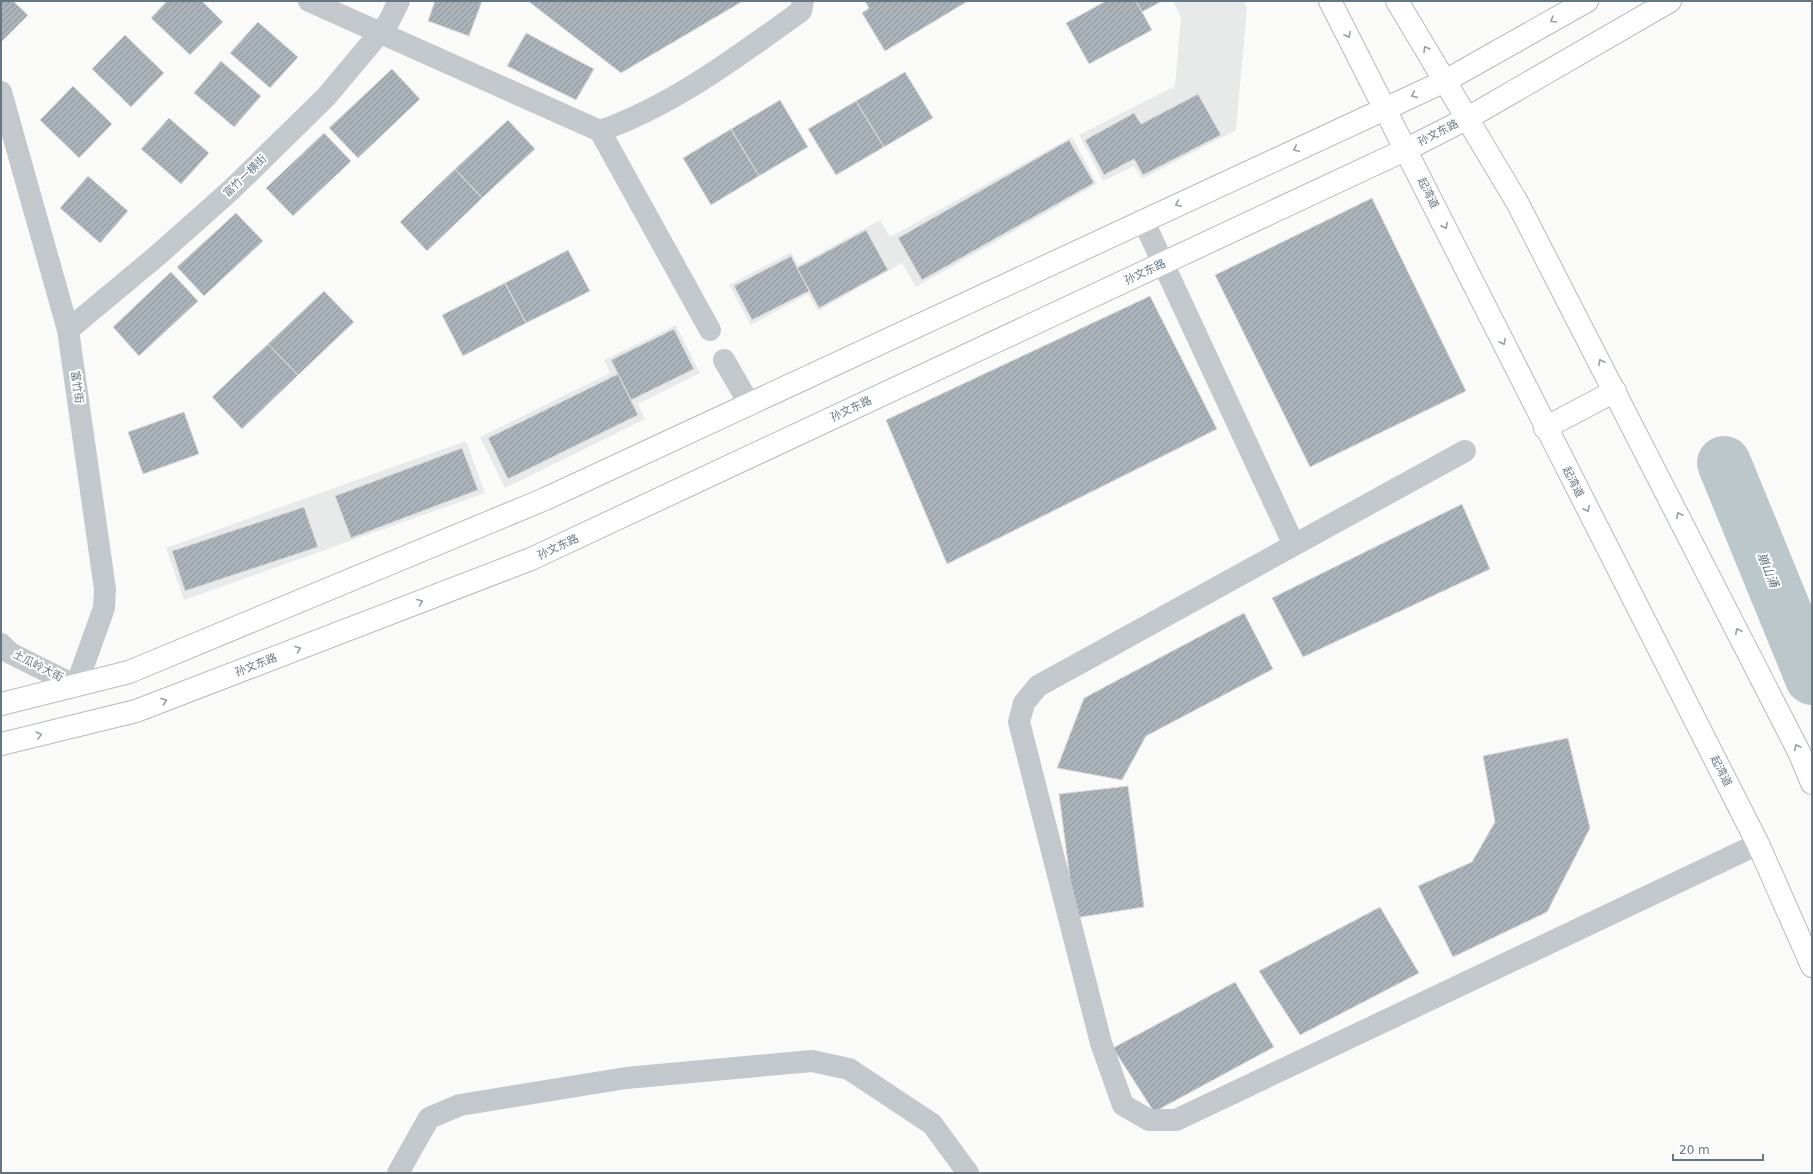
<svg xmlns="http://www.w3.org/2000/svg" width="1813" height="1174" viewBox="0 0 1813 1174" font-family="'DejaVu Sans','Noto Sans SC',sans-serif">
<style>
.built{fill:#e8e9e9}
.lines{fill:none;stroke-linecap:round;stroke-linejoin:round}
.river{stroke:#bbc7cb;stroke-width:54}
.building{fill:url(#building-hatch);stroke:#dcdcda}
.secondary-casing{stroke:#b3babf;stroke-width:24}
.primary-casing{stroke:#b5babe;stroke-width:24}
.minor{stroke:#c3c8cc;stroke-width:22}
.secondary{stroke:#fff;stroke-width:22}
.primary{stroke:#fff;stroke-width:22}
.oneway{stroke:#939fa8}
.labels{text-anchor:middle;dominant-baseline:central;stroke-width:4;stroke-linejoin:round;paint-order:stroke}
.street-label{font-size:11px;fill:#657683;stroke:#fff}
.water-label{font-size:12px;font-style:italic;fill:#60757c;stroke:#fff}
</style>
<defs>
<pattern id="building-hatch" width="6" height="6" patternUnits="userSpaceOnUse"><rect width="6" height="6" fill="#aab3b9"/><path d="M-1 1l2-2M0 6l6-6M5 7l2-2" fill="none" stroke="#8e969c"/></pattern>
</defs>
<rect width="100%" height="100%" fill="#fafaf8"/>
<path class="built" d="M 1173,1 L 1243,1 L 1247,7 L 1236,130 L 1142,179 L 1134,166 L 1103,181 L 1079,135 L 1175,86 L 1181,17 Z
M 1072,137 L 1097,184 L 916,287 L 902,263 L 818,311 L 808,294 L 751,325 L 729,285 L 791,252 L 798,265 L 880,220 L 890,237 Z
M 676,325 L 700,373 L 638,404 L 645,419 L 505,488 L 480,437 L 610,373 L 604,360 Z
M 466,441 L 485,493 L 184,600 L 166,548 Z"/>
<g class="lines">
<path class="river" d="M 1724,463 L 1812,678"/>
</g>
<path class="building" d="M 1,1 L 13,1 L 28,15 L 1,42 Z
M 167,1 L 202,1 L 223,22 L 190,55 L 151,18 Z
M 435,1 L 482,1 L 469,36 L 428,21 Z
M 528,1 L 743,1 L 621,73 Z
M 865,1 L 968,1 L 885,51 L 862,13 L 869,8 Z
M 1106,1 L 1136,1 L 1152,30 L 1089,64 L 1066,23 Z
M 1136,1 L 1162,1 L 1142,12 Z
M 258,22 L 298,57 L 270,88 L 230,53 Z
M 526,33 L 594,69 L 576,100 L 507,66 Z
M 125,35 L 164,73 L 131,107 L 92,69 Z
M 221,61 L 261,96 L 234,127 L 194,93 Z
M 392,69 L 420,99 L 358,158 L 329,128 Z
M 905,72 L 933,118 L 884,147 L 856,101 Z
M 73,86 L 112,124 L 79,158 L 40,120 Z
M 1198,94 L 1221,135 L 1143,175 L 1134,159 L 1104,175 L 1085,140 L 1134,113 L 1141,124 Z
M 780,100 L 808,147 L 759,176 L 731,129 Z
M 856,101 L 884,147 L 836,175 L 808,129 Z
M 169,118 L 209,153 L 181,184 L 141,149 Z
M 508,120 L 535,149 L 482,198 L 455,169 Z
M 731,129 L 759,176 L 711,205 L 683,158 Z
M 324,133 L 351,161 L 293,216 L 266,188 Z
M 1069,140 L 1094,183 L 922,280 L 898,238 Z
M 455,169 L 482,198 L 427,251 L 400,222 Z
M 88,176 L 128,211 L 100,243 L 60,208 Z
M 1372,198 L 1466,391 L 1310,467 L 1215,275 Z
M 236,213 L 263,241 L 204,296 L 177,267 Z
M 866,230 L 888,270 L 819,308 L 797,268 Z
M 568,250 L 590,291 L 526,323 L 505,283 Z
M 791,256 L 809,291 L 752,320 L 734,286 Z
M 171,272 L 198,301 L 139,356 L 113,327 Z
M 505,283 L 526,323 L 463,356 L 442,315 Z
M 324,291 L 354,322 L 298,375 L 268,344 Z
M 1150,296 L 1217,429 L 947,564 L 886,420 Z
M 674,329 L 694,369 L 631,400 L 611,360 Z
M 268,344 L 298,375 L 242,429 L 212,397 Z
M 618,374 L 638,415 L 508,479 L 488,438 Z
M 184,412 L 199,454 L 143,474 L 128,432 Z
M 462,448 L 478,490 L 351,538 L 335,496 Z
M 1462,504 L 1490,569 L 1303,657 L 1272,598 Z
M 304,507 L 318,547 L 185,591 L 172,551 Z
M 1244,613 L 1273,669 L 1146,736 L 1122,780 L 1057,768 L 1084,698 Z
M 1568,738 L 1590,828 L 1547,912 L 1453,957 L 1418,886 L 1472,862 L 1495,822 L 1483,756 Z
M 1128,786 L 1144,907 L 1075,918 L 1059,794 Z
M 1380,907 L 1419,973 L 1300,1035 L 1259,971 Z
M 1235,982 L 1274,1047 L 1154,1112 L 1113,1048 Z"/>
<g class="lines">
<defs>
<path id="secondary" d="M 1330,1 L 1758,844 L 1812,966
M 1397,1 L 1517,202 L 1799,752 L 1812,783
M 1545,428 L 1615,391"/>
<path id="primary" d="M 1,704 L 129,672 L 545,499 L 1445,81 L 1587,1
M 1,744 L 136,711 L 531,559 L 1407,149 L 1466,119 L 1670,1"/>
</defs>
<use href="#secondary" class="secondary-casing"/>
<use href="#primary" class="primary-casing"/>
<path class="minor" d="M 309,1 L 600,131 C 674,105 738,56 801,11 L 803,1
M 1,92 L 68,330 L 105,589 L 104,608 L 76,686 L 10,653 L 1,644
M 600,131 L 710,330
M 1143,220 L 1294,545
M 68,330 L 158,255 L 231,190 L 326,97 L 388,23 L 399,1
M 724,360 L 750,405
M 1465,451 L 1038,686 L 1024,703 L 1019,722 L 1101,1043 L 1123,1105 L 1149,1120 L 1176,1120 L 1758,844
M 398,1173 L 429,1118 L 460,1105 L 626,1078 L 812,1061 L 849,1069 L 932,1124 L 968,1173"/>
<use href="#secondary" class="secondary"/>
<use href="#primary" class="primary"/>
</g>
<defs><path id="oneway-chevron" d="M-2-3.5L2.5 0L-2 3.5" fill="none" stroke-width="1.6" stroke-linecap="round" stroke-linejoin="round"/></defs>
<g class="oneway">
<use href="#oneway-chevron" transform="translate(1553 20) rotate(150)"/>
<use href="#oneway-chevron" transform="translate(1348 35) rotate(63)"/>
<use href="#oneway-chevron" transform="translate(1426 49) rotate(-121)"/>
<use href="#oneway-chevron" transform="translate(1414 95) rotate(156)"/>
<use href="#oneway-chevron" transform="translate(1296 149) rotate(155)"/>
<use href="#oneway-chevron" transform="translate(1178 204) rotate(155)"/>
<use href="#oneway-chevron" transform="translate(1445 226) rotate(63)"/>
<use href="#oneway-chevron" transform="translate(1503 342) rotate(63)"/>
<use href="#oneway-chevron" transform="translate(1601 362) rotate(-117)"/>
<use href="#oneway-chevron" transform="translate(1587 509) rotate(63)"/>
<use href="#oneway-chevron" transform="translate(1679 515) rotate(-117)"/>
<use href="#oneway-chevron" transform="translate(420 602) rotate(-21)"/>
<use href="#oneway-chevron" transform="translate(1738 631) rotate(-117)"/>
<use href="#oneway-chevron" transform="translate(298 649) rotate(-21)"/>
<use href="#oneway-chevron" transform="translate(164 701) rotate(-21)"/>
<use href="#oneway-chevron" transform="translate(39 735) rotate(-14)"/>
<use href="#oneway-chevron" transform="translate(1797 747) rotate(-116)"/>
</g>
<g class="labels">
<g class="street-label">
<text transform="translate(1438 133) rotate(-27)">孙文东路</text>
<text transform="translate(245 176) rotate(-44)">富竹一横街</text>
<text transform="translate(1428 193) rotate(63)">起湾道</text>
<text transform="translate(1145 272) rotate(-25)">孙文东路</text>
<text transform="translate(77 387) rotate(82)">富竹街</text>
<text transform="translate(851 409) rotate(-25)">孙文东路</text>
<text transform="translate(1573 482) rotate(63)">起湾道</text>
<text transform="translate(558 547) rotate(-25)">孙文东路</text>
<text transform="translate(256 665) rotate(-21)">孙文东路</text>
<text transform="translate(38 666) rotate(27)">土瓜岭大街</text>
<text transform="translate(1721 771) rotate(63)">起湾道</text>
</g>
<g class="water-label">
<text transform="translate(1768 570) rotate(68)">崩山涌</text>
</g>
</g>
<rect width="1813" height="1174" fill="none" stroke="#657683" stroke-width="4"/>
<path d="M1673 1154v6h90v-6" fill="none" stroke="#657683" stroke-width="2"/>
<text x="1679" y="1154" font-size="12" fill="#657683" stroke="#ffffff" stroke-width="3" paint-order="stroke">20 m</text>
</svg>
